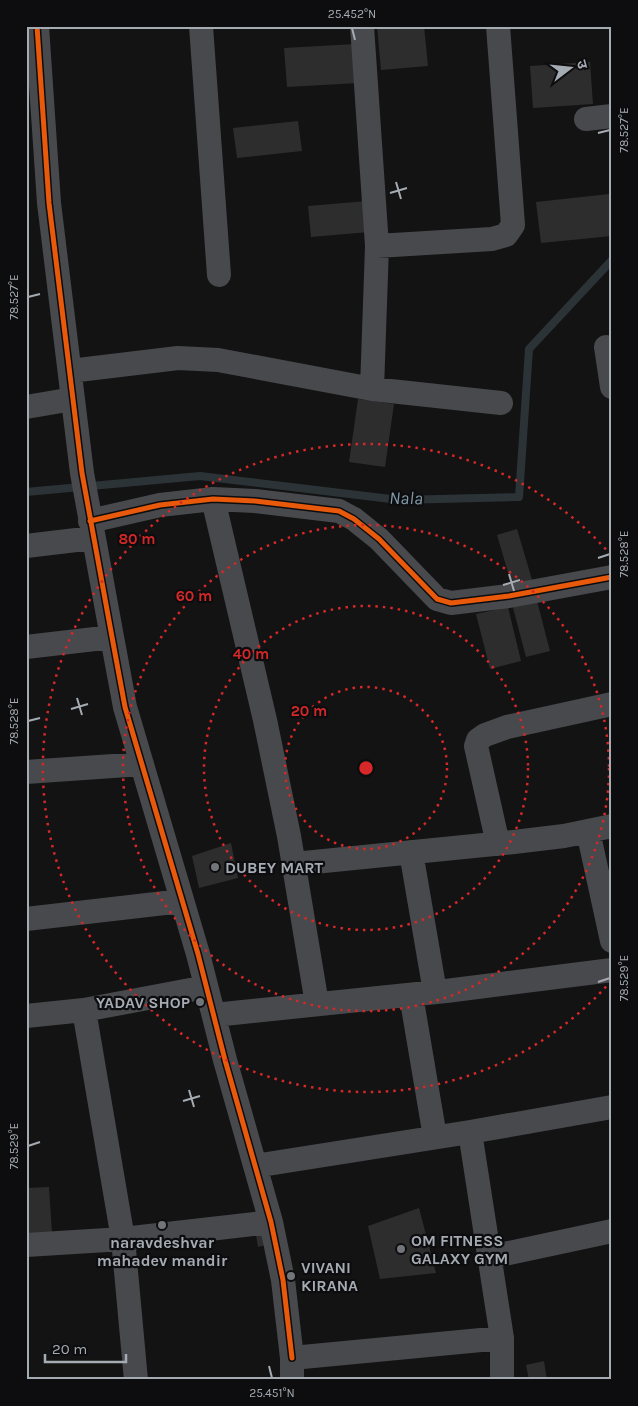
<svg xmlns="http://www.w3.org/2000/svg" width="638" height="1406" viewBox="0 0 638 1406" font-family="Karla,'Noto Sans Devanagari',sans-serif">
<style>
.lines{fill:none;stroke-linecap:round;stroke-linejoin:round}
.stream{stroke:#2b3337;stroke-width:8}
.building{fill:#2d2d2e}
.street{stroke:#47494c;stroke-width:24}
.cycleway-casing{stroke:#0d0d0f;stroke-width:8}
.cycleway{stroke:#e8590c;stroke-width:5}
.ticks{fill:none;stroke:#a5abb2;stroke-width:2}
.ring{fill:none;stroke:#d62828;stroke-width:2.5;stroke-dasharray:2.5 5}
.poi-dot{fill:#72767a;stroke:#0d0d0f;stroke-width:2}
.labels{text-anchor:middle;dominant-baseline:central;stroke-width:4.5;stroke-linejoin:round;paint-order:stroke}
.poi-label{font-size:16px;font-weight:bold;fill:#a5abb2;stroke:#0d0d0f;text-anchor:start}
.water-label{font-size:18px;font-style:italic;fill:#809aaa;stroke:#0d0d0f}
.centre{fill:#d62828;stroke:#0d0d0f;stroke-width:2.5}
.ring-label{font-size:15px;text-anchor:middle;font-weight:bold;fill:#d62828;stroke:#0d0d0f;stroke-width:4.5;stroke-linejoin:round;paint-order:stroke}
.neatline{fill:none;stroke:#a5abb2;stroke-width:2}
.ticks-label{font-size:12px;text-anchor:middle;fill:#a5abb2}
</style>
<rect width="100%" height="100%" fill="#131313"/>
<g class="lines">
<path class="stream" d="M 26,492 L 200,476 L 399,500 L 519,497 L 529,349 L 612,260"/>
</g>
<path class="building" d="M 377,26 L 424,26 L 428,66 L 381,70 Z
M 355,44 L 358,83 L 287,87 L 284,48 Z
M 590,62 L 593,104 L 533,108 L 530,66 Z
M 298,121 L 302,151 L 237,158 L 233,128 Z
M 609,194 L 612,236 L 541,243 L 536,202 Z
M 367,201 L 369,232 L 311,237 L 308,206 Z
M 358,399 L 394,404 L 385,467 L 349,462 Z
M 517,529 L 533,583 L 513,589 L 497,535 Z
M 536,597 L 550,651 L 526,657 L 512,604 Z
M 508,607 L 521,661 L 490,669 L 476,614 Z
M 231,843 L 238,878 L 199,888 L 192,856 Z
M 49,1187 L 52,1233 L 26,1239 L 26,1188 Z
M 419,1208 L 436,1273 L 380,1279 L 368,1226 Z
M 266,1230 L 269,1244 L 258,1247 L 256,1235 Z
M 544,1361 L 547,1380 L 529,1380 L 526,1365 Z"/>
<g class="lines">
<path class="street" d="M 37,26 L 49,203 L 82,473 L 112,637 L 125,707 L 198,954 L 225,1060 L 271,1222 L 283,1280 L 292,1358
M 201,26 L 219,275
M 362,26 L 377,246 L 372,389
M 586,119 L 612,116
M 377,246 L 492,239 L 506,235 L 513,225 L 498,26
M 606,347 L 612,387
M 70,371 L 178,358 L 218,360 L 372,389 L 501,403
M 26,407 L 73,399
M 213,499 L 265,720 L 289,836 L 317,1004
M 90,521 L 160,505 L 213,499 L 255,501 L 339,511 L 354,519 L 379,539 L 437,599 L 451,603 L 509,596 L 612,577
M 26,546 L 93,538
M 26,647 L 112,637
M 26,772 L 142,764
M 588,831 L 612,941
M 498,844 L 476,746 L 478,740 L 485,735 L 507,727 L 612,704
M 411,852 L 435,992
M 294,864 L 514,842 L 564,836 L 612,826
M 26,919 L 182,901
M 411,995 L 435,1137
M 84,1010 L 123,1239 L 136,1380
M 214,1015 L 446,991 L 612,970
M 26,1016 L 84,1010 L 206,987
M 470,1132 L 502,1338 L 502,1380
M 255,1166 L 470,1132 L 612,1107
M 26,1245 L 123,1239 L 271,1222
M 490,1257 L 612,1231
M 292,1380 L 292,1358 L 502,1338"/>
<defs>
<path id="cycleway" d="M 37,26 L 49,203 L 82,473 L 112,637 L 125,707 L 198,954 L 225,1060 L 271,1222 L 283,1280 L 292,1358
M 90,521 L 160,505 L 213,499 L 255,501 L 339,511 L 354,519 L 379,539 L 437,599 L 451,603 L 509,596 L 612,577"/>
</defs>
<use href="#cycleway" class="cycleway-casing"/>
<use href="#cycleway" class="cycleway"/>
</g>
<path class="ticks" d="M 352,28 L 355,40M 598,133 L 610,130M 396,182 L 401,199M 390,193 L 407,188M 28,297 L 40,294M 598,558 L 610,554M 509,574 L 514,591M 503,585 L 520,580M 77,698 L 82,715M 71,709 L 88,704M 28,721 L 40,718M 598,982 L 610,978M 189,1090 L 194,1107M 183,1101 L 200,1096M 28,1146 L 40,1142M 269,1366 L 272,1378"/>
<g class="ring">
<circle cx="366" cy="768" r="81"/>
<circle cx="366" cy="768" r="162"/>
<circle cx="366" cy="768" r="243"/>
<path d="M611 981A324 324 0 1 1 611 555"/>
</g>
<g class="poi-dot">
<circle cx="215" cy="867" r="5"/>
<circle cx="200" cy="1002" r="5"/>
<circle cx="162" cy="1225" r="5"/>
<circle cx="401" cy="1249" r="5"/>
<circle cx="291" cy="1276" r="5"/>
</g>
<g class="labels">
<g class="poi-label">
<text x="225" y="867">DUBEY MART</text>
<text x="190" y="1002" text-anchor="end">YADAV SHOP</text>
<text x="411" y="1240">OM FITNESS<tspan x="411" dy="18">GALAXY GYM</tspan></text>
<text x="162" y="1242" text-anchor="middle">naravdeshvar<tspan x="162" dy="18">mahadev mandir</tspan></text>
<text x="301" y="1267">VIVANI<tspan x="301" dy="18">KIRANA</tspan></text>
</g>
<g class="water-label">
<text transform="translate(406 498) rotate(1)">Nala</text>
</g>
</g>
<circle cx="366" cy="768" r="8" class="centre"/>
<g class="ring-label">
<text x="137" y="544">80 m</text>
<text x="194" y="601">60 m</text>
<text x="251" y="659">40 m</text>
<text x="309" y="716">20 m</text>
</g>
<rect width="638" height="1406" fill="none" stroke="#0d0d0f" stroke-width="55"/>
<g transform="translate(570 68) rotate(74)" stroke="#0d0d0f" stroke-width="4" paint-order="stroke">
<path d="M0-4L9 19L0 12L-9 19Z" fill="#a5abb2"/>
<text y="-8" font-size="14" font-weight="bold" text-anchor="middle" fill="#a5abb2">उ</text>
</g>
<path d="M45 1354v8h81v-8" fill="none" stroke="#a5abb2" stroke-width="2.5"/>
<text x="52" y="1354" font-size="15" fill="#a5abb2" stroke="#0d0d0f" stroke-width="4" paint-order="stroke">20 m</text>
<rect x="28" y="28" width="582" height="1350" class="neatline"/>
<g class="ticks-label">
<text x="352" y="18">25.452°N</text>
<text transform="translate(624 130) rotate(-90)" y="4">78.527°E</text>
<text transform="translate(14 297) rotate(-90)" y="4">78.527°E</text>
<text transform="translate(624 554) rotate(-90)" y="4">78.528°E</text>
<text transform="translate(14 721) rotate(-90)" y="4">78.528°E</text>
<text transform="translate(624 978) rotate(-90)" y="4">78.529°E</text>
<text transform="translate(14 1146) rotate(-90)" y="4">78.529°E</text>
<text x="272" y="1397">25.451°N</text>
</g>
</svg>
